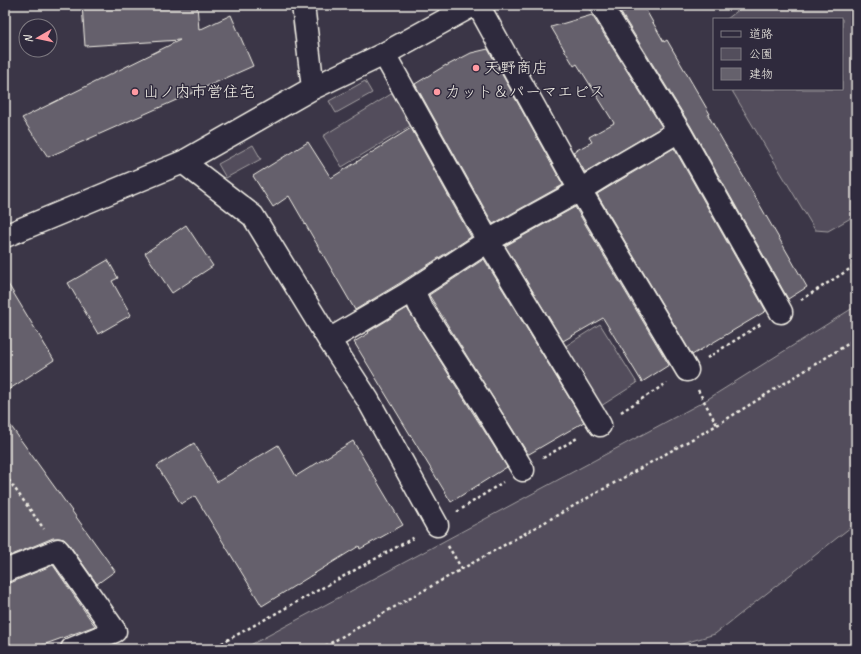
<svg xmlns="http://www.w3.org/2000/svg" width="861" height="654" viewBox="0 0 861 654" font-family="Caveat,'Klee One',sans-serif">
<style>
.green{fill:#534e5c;stroke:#a4a0a2}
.building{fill:#65616c;stroke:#f4f1e8}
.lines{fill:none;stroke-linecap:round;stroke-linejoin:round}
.minor-casing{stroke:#f4f1e8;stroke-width:25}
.path{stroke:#f4f1e8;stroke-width:2.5;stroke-dasharray:3 3;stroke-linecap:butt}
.minor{stroke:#2f2a3d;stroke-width:22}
.poi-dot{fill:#ff9aa2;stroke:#2f2a3d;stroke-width:1.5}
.labels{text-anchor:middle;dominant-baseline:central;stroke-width:3;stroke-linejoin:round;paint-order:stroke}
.poi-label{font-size:16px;fill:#f4f1e8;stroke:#2f2a3d;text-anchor:start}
</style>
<rect width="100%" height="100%" fill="#3b3647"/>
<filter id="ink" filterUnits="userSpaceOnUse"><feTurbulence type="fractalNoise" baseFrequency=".025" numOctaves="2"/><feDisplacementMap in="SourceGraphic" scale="8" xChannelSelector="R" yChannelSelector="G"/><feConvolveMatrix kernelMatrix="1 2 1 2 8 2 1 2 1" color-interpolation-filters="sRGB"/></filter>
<g filter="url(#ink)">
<path class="green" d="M 745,5 L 844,5 L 856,13 L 856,215 L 828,231 L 815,230 L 731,89 L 842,89 L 842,19 L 727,19 Z
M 365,81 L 372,93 L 336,113 L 329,101 Z
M 396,91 L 415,123 L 342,167 L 323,136 Z
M 253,145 L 261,159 L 226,178 L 218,164 Z
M 856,306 L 856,523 L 715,634 L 665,649 L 243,649 L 703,402 Z
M 600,324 L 637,383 L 601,406 L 564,347 Z"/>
<path class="building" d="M 82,5 L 197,5 L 199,30 L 231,15 L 253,66 L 48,157 L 22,118 L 180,40 L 85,46 Z
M 635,5 L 643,5 L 664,42 L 667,40 L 710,114 L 708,115 L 807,287 L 788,299 L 690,125 L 621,13 Z
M 592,15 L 662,127 L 585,172 L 573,152 L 592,142 L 589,137 L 614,123 L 577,64 L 574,66 L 551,27 Z
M 488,49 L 563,185 L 493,224 L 415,84 L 446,65 L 446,66 L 471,53 Z
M 411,128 L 471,237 L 400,283 L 355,310 L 289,196 L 273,207 L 253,176 L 308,142 L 331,178 Z
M 674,148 L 766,311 L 692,355 L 597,194 Z
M 575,207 L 669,365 L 642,382 L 603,318 L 563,341 L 505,246 Z
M 186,225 L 213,266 L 172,293 L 145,253 Z
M 484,259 L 584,422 L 529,454 L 528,454 L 429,295 Z
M 108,260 L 118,278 L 112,281 L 131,315 L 98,334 L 68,283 Z
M 5,279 L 54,360 L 5,392 Z
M 407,308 L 507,467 L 451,502 L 354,342 L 369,333 L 368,332 Z
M 5,418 L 115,571 L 97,584 L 68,543 L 64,539 L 59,538 L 53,538 L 5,558 Z
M 353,441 L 403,525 L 360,549 L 359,546 L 262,606 L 195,496 L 181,504 L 157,466 L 194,443 L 217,482 L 278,445 L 296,476 Z
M 53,565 L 95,626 L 32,649 L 5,649 L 5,583 L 10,583 Z"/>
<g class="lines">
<defs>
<path id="minor" d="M 303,5 L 313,88
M 478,5 L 580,190 L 687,370
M 601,5 L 679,131 L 781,312
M 384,54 L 488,241 L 600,425
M 183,162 L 253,216 L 329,340 L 407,294 L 488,241 L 580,190 L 614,169 L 679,131
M 5,236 L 183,162 L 313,88 L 384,54 L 473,5
M 413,290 L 420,306 L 484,406 L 523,470
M 329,340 L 368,400 L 437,525
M 5,571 L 58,550 L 115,631 L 72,649"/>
</defs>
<use href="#minor" class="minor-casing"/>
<path class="path" d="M 801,300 L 856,265
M 707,358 L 761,324
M 698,390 L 717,425
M 621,412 L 667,383
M 543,458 L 579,437
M 5,475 L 44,529
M 457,512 L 503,482
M 448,546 L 462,569
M 211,649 L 415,537
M 320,649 L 717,425 L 856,339"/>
<use href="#minor" class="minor"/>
</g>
</g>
<g class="poi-dot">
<circle cx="476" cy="68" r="4"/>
<circle cx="135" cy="92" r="4"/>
<circle cx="437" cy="92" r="4"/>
</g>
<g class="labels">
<g class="poi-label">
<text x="484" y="68">天野商店</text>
<text x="143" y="92">山ノ内市営住宅</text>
<text x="445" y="92">カット＆パーマエビス</text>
</g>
</g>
<rect width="861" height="654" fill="none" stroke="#2f2a3d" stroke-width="20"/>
<rect x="10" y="10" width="841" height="634" fill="none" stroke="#f4f1e8" stroke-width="1.5" filter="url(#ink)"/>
<rect x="713" y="18" width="130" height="72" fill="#2f2a3d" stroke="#7e7a81"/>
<rect x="721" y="31" width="20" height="6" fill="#2f2a3d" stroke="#7e7a81"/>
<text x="749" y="38" font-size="12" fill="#f4f1e8">道路</text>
<rect x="721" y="48" width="20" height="12" fill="#534e5c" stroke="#7e7a81"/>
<text x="749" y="58" font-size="12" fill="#f4f1e8">公園</text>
<rect x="721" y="68" width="20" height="12" fill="#65616c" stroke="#7e7a81"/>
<text x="749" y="78" font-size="12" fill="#f4f1e8">建物</text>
<g transform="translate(38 38) rotate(261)"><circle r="19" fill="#2f2a3d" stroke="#7e7a81"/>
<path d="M0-3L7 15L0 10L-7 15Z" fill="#ff9aa2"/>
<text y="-6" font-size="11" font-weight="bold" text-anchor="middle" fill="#f4f1e8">N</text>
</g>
</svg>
